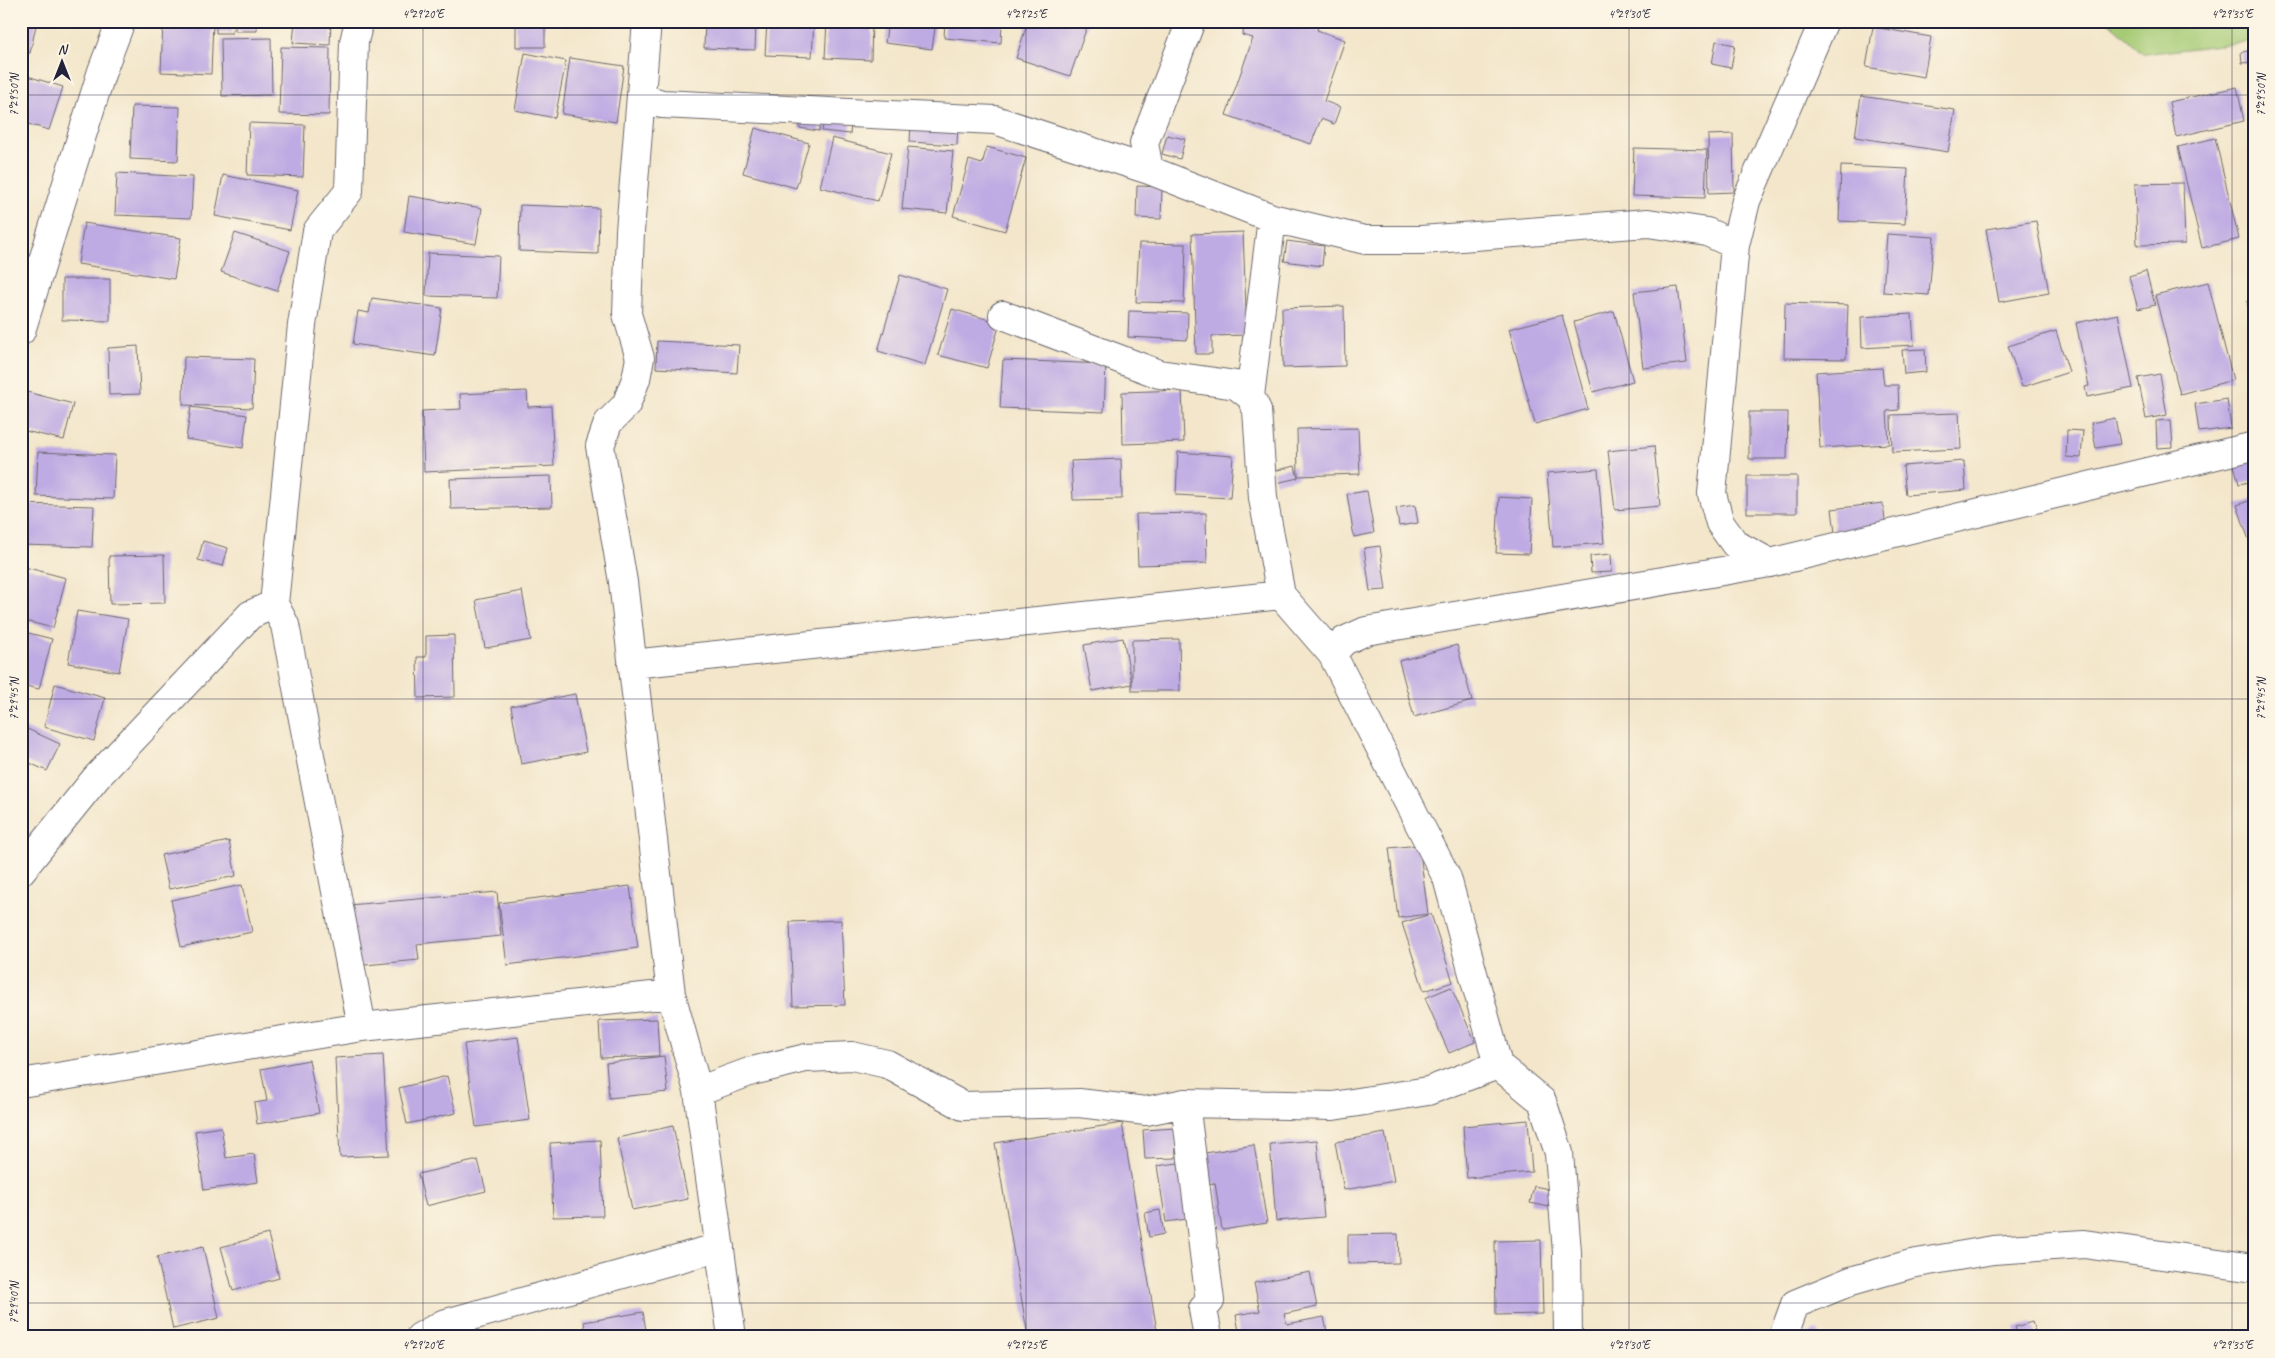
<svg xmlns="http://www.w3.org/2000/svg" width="2275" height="1358" viewBox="0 0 2275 1358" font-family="Caveat,sans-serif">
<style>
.green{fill:#a5cb75;stroke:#647658}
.building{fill:#bfabe3}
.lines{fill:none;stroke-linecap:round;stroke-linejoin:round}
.minor-casing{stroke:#6b676d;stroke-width:30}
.minor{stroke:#fff;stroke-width:28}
.ticks{fill:none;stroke:#22223b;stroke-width:1;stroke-opacity:0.45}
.neatline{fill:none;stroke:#22223b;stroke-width:2}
.ticks-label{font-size:12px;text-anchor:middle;fill:#22223b}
</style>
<rect width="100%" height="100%" fill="#fcf5e5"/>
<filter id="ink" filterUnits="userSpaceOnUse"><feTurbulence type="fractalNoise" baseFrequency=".02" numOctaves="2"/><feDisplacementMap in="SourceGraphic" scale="10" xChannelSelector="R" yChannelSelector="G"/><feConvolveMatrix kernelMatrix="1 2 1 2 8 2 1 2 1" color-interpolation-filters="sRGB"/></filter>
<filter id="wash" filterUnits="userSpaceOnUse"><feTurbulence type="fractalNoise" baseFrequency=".0096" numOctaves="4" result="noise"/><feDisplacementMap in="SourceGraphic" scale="20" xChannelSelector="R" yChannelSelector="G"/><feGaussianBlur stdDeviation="1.12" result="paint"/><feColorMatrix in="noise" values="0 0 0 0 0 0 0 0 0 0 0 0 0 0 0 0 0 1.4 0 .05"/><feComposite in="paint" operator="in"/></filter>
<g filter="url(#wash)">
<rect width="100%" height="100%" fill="#f3e6ca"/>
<path class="green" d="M 2107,21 L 2254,21 L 2254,41 L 2144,54 Z"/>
<g id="blocks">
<path class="building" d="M 21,21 L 37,21 L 30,53 L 21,52 Z
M 163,21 L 213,21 L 211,74 L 161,72 Z
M 216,21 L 233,21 L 232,33 L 216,33 Z
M 235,21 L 257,21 L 257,31 L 235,31 Z
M 295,21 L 331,21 L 330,45 L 293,43 Z
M 516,21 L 545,21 L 545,47 L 516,47 Z
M 705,21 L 756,21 L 755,50 L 704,48 Z
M 767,21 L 814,21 L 812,57 L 765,55 Z
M 827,21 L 872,21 L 871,60 L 825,58 Z
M 888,21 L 936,21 L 932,49 L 885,43 Z
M 945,21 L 1002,21 L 1001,43 L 944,38 Z
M 1028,21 L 1089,21 L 1070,76 L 1016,58 Z
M 1247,21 L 1320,21 L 1317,30 L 1345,40 L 1324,101 L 1340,107 L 1334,124 L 1321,119 L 1311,144 L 1226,115 L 1253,38 L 1242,35 Z
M 1873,27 L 1931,37 L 1924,77 L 1866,67 Z
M 271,38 L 272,95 L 222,96 L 221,39 Z
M 1716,41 L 1735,45 L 1731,68 L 1712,64 Z
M 281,47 L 330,48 L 329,115 L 279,114 Z
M 2254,50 L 2254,62 L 2242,63 L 2241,52 Z
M 525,53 L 566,61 L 555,118 L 515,110 Z
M 570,58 L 624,66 L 616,122 L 562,114 Z
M 21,74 L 63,87 L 49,130 L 21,122 Z
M 2237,87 L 2244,121 L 2176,137 L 2169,102 Z
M 1861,96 L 1955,110 L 1948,152 L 1855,137 Z
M 132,106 L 180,107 L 178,161 L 130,159 Z
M 801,112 L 822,115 L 819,131 L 799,128 Z
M 825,113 L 852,116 L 850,134 L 822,131 Z
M 911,122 L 958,124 L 957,145 L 910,142 Z
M 249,123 L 305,125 L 303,177 L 247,175 Z
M 755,128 L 809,143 L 796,188 L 743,173 Z
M 1733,134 L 1734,192 L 1709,193 L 1708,135 Z
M 1167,135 L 1185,139 L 1180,159 L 1162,154 Z
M 832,138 L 891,153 L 878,201 L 820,187 Z
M 2215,138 L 2239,239 L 2202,248 L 2178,147 Z
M 908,147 L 953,151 L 947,213 L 902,209 Z
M 987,147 L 1026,158 L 1005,231 L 953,216 L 969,160 L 982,164 Z
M 1634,148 L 1707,150 L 1705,198 L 1632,196 Z
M 1841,166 L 1908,169 L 1905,224 L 1839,221 Z
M 117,173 L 193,177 L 191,218 L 115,215 Z
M 223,175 L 298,190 L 290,230 L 215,216 Z
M 2183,183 L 2185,244 L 2137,245 L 2135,184 Z
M 1137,186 L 1162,187 L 1161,219 L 1136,218 Z
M 409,196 L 482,208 L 476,244 L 404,232 Z
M 520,205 L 599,208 L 598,254 L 519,251 Z
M 2036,221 L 2049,293 L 1999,302 L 1986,229 Z
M 84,223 L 181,238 L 174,279 L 78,264 Z
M 1243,232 L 1247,335 L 1212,336 L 1212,354 L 1196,354 L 1192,234 Z
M 235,233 L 290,251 L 277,291 L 221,272 Z
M 1887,234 L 1934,237 L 1929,295 L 1883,292 Z
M 1287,241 L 1324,246 L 1322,266 L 1284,261 Z
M 1139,243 L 1186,244 L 1184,303 L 1136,302 Z
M 428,253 L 499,256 L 497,298 L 426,296 Z
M 2146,271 L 2155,305 L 2138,309 L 2129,276 Z
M 900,275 L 947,289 L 925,365 L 878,351 Z
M 62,279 L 110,279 L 110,321 L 62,320 Z
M 2208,282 L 2233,380 L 2180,394 L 2155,295 Z
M 1678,287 L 1687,363 L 1643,368 L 1634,292 Z
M 372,298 L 442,308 L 435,356 L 353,344 L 358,311 L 369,313 Z
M 2254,300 L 2254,324 L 2253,324 L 2247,301 Z
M 1785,303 L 1848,305 L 1846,359 L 1784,358 Z
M 1344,306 L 1345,366 L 1283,368 L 1282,308 Z
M 952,309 L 1000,323 L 987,368 L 938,355 Z
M 1129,311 L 1188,313 L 1187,340 L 1128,337 Z
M 1614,311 L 1633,381 L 1593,392 L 1574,322 Z
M 1912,314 L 1914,345 L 1862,348 L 1861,317 Z
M 2118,314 L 2133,388 L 2087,397 L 2085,387 L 2089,386 L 2076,323 Z
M 1562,315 L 1588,409 L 1535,424 L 1509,329 Z
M 2056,331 L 2069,372 L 2022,387 L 2008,346 Z
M 657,341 L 739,345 L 737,373 L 656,368 Z
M 138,346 L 140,394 L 109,395 L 108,348 Z
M 1925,349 L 1926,372 L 1904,374 L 1902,350 Z
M 184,357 L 254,359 L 252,408 L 183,405 Z
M 1003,360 L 1106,364 L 1104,412 L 1000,408 Z
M 1882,368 L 1884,385 L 1898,385 L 1899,410 L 1887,411 L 1889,444 L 1820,448 L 1816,372 Z
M 2160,374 L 2167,415 L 2146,419 L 2138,378 Z
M 1182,390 L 1184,442 L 1123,444 L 1122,392 Z
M 527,391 L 528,407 L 551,406 L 554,466 L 424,472 L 422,411 L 461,409 L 460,394 Z
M 27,392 L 73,404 L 64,440 L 21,430 L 21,415 Z
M 2227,399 L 2231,428 L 2199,432 L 2195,404 Z
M 191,407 L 247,415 L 243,448 L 186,439 Z
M 1749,412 L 1788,412 L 1787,459 L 1749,459 Z
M 1959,413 L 1961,449 L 1892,452 L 1891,415 Z
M 2115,418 L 2120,444 L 2096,448 L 2091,423 Z
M 2171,420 L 2173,447 L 2157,448 L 2156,421 Z
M 1358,428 L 1360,474 L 1298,476 L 1297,429 Z
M 2067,430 L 2083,431 L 2081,458 L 2066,457 Z
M 1654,446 L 1660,506 L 1615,510 L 1608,451 Z
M 38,452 L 115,455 L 113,499 L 36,496 Z
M 1178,452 L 1233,456 L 1230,498 L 1176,495 Z
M 1121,459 L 1122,499 L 1073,500 L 1071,461 Z
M 2254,460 L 2254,481 L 2239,484 L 2234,465 Z
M 1964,461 L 1966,490 L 1906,495 L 1903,466 Z
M 1295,466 L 1298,478 L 1276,483 L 1273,471 Z
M 1598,469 L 1604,543 L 1553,547 L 1547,473 Z
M 551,476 L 552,507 L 451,509 L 450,479 Z
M 1747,476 L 1797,476 L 1797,513 L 1747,513 Z
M 26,482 L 27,494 L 21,494 L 21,483 Z
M 1367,491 L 1374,533 L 1354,537 L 1347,494 Z
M 1499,497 L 1532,499 L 1529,554 L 1496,553 Z
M 2254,499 L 2254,552 L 2253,552 L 2237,505 Z
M 1883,503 L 1886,528 L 1835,533 L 1832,509 Z
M 21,504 L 94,506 L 92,547 L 21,545 Z
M 1415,505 L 1418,523 L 1399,526 L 1396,508 Z
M 1206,513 L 1207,563 L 1138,565 L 1136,514 Z
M 203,541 L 228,548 L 223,566 L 198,560 Z
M 1380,546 L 1386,590 L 1370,591 L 1364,548 Z
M 1611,554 L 1612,572 L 1591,573 L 1590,556 Z
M 164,555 L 165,603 L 110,604 L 109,556 Z
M 21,566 L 66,578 L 53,628 L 21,620 Z
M 522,591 L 531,640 L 485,648 L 476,600 Z
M 77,611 L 128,619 L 119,672 L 68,663 Z
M 21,631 L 52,639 L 39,689 L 21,685 Z
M 454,635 L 455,697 L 418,698 L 417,657 L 426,657 L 426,636 Z
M 1123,638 L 1132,684 L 1092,691 L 1084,645 Z
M 1179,639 L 1180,691 L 1132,691 L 1132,640 Z
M 1457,645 L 1472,701 L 1414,717 L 1399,661 Z
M 55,684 L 105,698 L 94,741 L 44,727 Z
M 575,694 L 586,752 L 521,764 L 511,706 Z
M 21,726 L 60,744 L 47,771 L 21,759 Z
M 229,841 L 236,876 L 169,889 L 161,855 Z
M 1419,845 L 1428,914 L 1398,918 L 1389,848 Z
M 242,885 L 252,932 L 181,947 L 171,900 Z
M 630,886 L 638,948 L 507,965 L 499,903 Z
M 497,892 L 501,936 L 417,944 L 419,960 L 354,966 L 349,905 Z
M 1431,914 L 1453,982 L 1424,991 L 1402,923 Z
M 841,920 L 845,1005 L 793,1006 L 790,922 Z
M 1451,987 L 1475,1042 L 1449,1053 L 1425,998 Z
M 657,1019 L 659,1056 L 601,1058 L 599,1021 Z
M 518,1037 L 530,1120 L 476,1127 L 464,1044 Z
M 383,1055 L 389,1155 L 340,1157 L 335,1058 Z
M 664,1056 L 668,1092 L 609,1098 L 606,1063 Z
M 309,1060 L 319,1113 L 257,1124 L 254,1103 L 267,1101 L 261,1069 Z
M 447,1076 L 456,1113 L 407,1124 L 399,1088 Z
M 1528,1120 L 1532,1172 L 1467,1178 L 1463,1126 Z
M 1122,1123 L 1158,1337 L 1028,1337 L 995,1143 Z
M 673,1126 L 688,1199 L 632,1210 L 617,1138 Z
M 221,1127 L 226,1158 L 254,1154 L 258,1182 L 204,1190 L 195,1131 Z
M 1175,1128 L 1176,1158 L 1145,1159 L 1143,1130 Z
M 1385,1133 L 1394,1181 L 1344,1190 L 1335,1142 Z
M 600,1140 L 603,1216 L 553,1217 L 550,1143 Z
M 1317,1140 L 1324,1217 L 1276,1221 L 1270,1144 Z
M 1254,1145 L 1267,1223 L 1222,1230 L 1215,1183 L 1204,1184 L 1199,1154 Z
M 478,1160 L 486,1191 L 426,1206 L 418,1174 Z
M 1178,1163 L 1187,1219 L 1166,1222 L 1157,1166 Z
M 1534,1186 L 1558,1191 L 1554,1208 L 1530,1203 Z
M 1160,1210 L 1164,1234 L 1149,1237 L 1145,1213 Z
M 268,1234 L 279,1278 L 233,1291 L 221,1247 Z
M 1398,1234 L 1399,1263 L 1348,1264 L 1348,1235 Z
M 1541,1240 L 1543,1314 L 1496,1315 L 1495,1241 Z
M 203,1247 L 219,1318 L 173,1329 L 157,1257 Z
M 1310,1272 L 1317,1307 L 1284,1314 L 1287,1324 L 1324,1317 L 1328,1337 L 1240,1337 L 1236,1315 L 1260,1311 L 1254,1283 Z
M 643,1312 L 647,1337 L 586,1337 L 584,1322 Z
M 2032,1322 L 2037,1337 L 2018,1337 L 2015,1327 Z
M 1818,1330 L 1821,1337 L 1798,1337 L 1798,1336 Z"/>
</g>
</g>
<g filter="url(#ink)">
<use href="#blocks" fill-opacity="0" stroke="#6b676d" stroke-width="1"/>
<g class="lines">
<defs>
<path id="minor" d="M 359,21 L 354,42 L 349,191 L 317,231 L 302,325 L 274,604 L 285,625 L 362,1027
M 647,21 L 630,231 L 627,314 L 640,358 L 636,379 L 626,405 L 608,423 L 600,446 L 623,582 L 671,994 L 698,1091 L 732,1337
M 641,98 L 662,104 L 995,120 L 1149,170 L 1272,218 L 1365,240 L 1421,240 L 1648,223 L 1707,232 L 1735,245
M 1149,170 L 1144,143 L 1191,21
M 1272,218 L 1250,396 L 1257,410 L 1263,498 L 1281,595 L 1332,654 L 1447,878 L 1498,1065 L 1542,1101 L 1559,1153 L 1567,1252 L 1568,1337
M 1003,315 L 1159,374 L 1236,385 L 1250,396
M 21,331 L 102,71 L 121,21
M 1770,563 L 1735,544 L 1720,523 L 1712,494 L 1735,245 L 1746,201 L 1824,21
M 1332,654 L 1344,641 L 1366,631 L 1770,563 L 2254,446
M 632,664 L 1281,595
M 21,871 L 96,778 L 250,615 L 274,604
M 21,1083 L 362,1027 L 671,994
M 698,1091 L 752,1071 L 806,1058 L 852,1056 L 887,1064 L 963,1106 L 1079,1103 L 1146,1111 L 1185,1103 L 1333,1106 L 1428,1091 L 1498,1065
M 1185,1103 L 1210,1301 L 1203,1309 L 1208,1337
M 420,1337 L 443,1324 L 720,1247
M 1783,1337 L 1795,1304 L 1851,1281 L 1911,1264 L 1993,1250 L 2084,1244 L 2254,1268"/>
</defs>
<use href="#minor" class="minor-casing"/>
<use href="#minor" class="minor"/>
</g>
</g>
<path class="ticks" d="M 423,21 L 423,1337M 1026,21 L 1026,1337M 1629,21 L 1629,1337M 2232,21 L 2232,1337M 21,95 L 2254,95M 21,699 L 2254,699M 21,1303 L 2254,1303"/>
<rect width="2275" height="1358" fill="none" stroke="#fcf5e5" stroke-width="55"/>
<g transform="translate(62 62)" stroke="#fcf5e5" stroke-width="4" paint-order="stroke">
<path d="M0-4L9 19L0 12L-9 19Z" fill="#22223b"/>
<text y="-8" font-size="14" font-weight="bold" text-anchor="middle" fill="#22223b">N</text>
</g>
<rect x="28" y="28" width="2220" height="1302" class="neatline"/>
<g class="ticks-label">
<text x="423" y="18">4°29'20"E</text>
<text x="1026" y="18">4°29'25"E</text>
<text x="1629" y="18">4°29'30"E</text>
<text x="2232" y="18">4°29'35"E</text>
<text transform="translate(14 95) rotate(-90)" y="4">7°29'50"N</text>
<text transform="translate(2261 95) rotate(-90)" y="4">7°29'50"N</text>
<text transform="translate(14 699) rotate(-90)" y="4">7°29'45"N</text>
<text transform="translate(2261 699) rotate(-90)" y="4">7°29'45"N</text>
<text transform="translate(14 1303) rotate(-90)" y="4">7°29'40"N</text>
<text x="423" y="1349">4°29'20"E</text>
<text x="1026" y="1349">4°29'25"E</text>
<text x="1629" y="1349">4°29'30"E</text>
<text x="2232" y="1349">4°29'35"E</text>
</g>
</svg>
